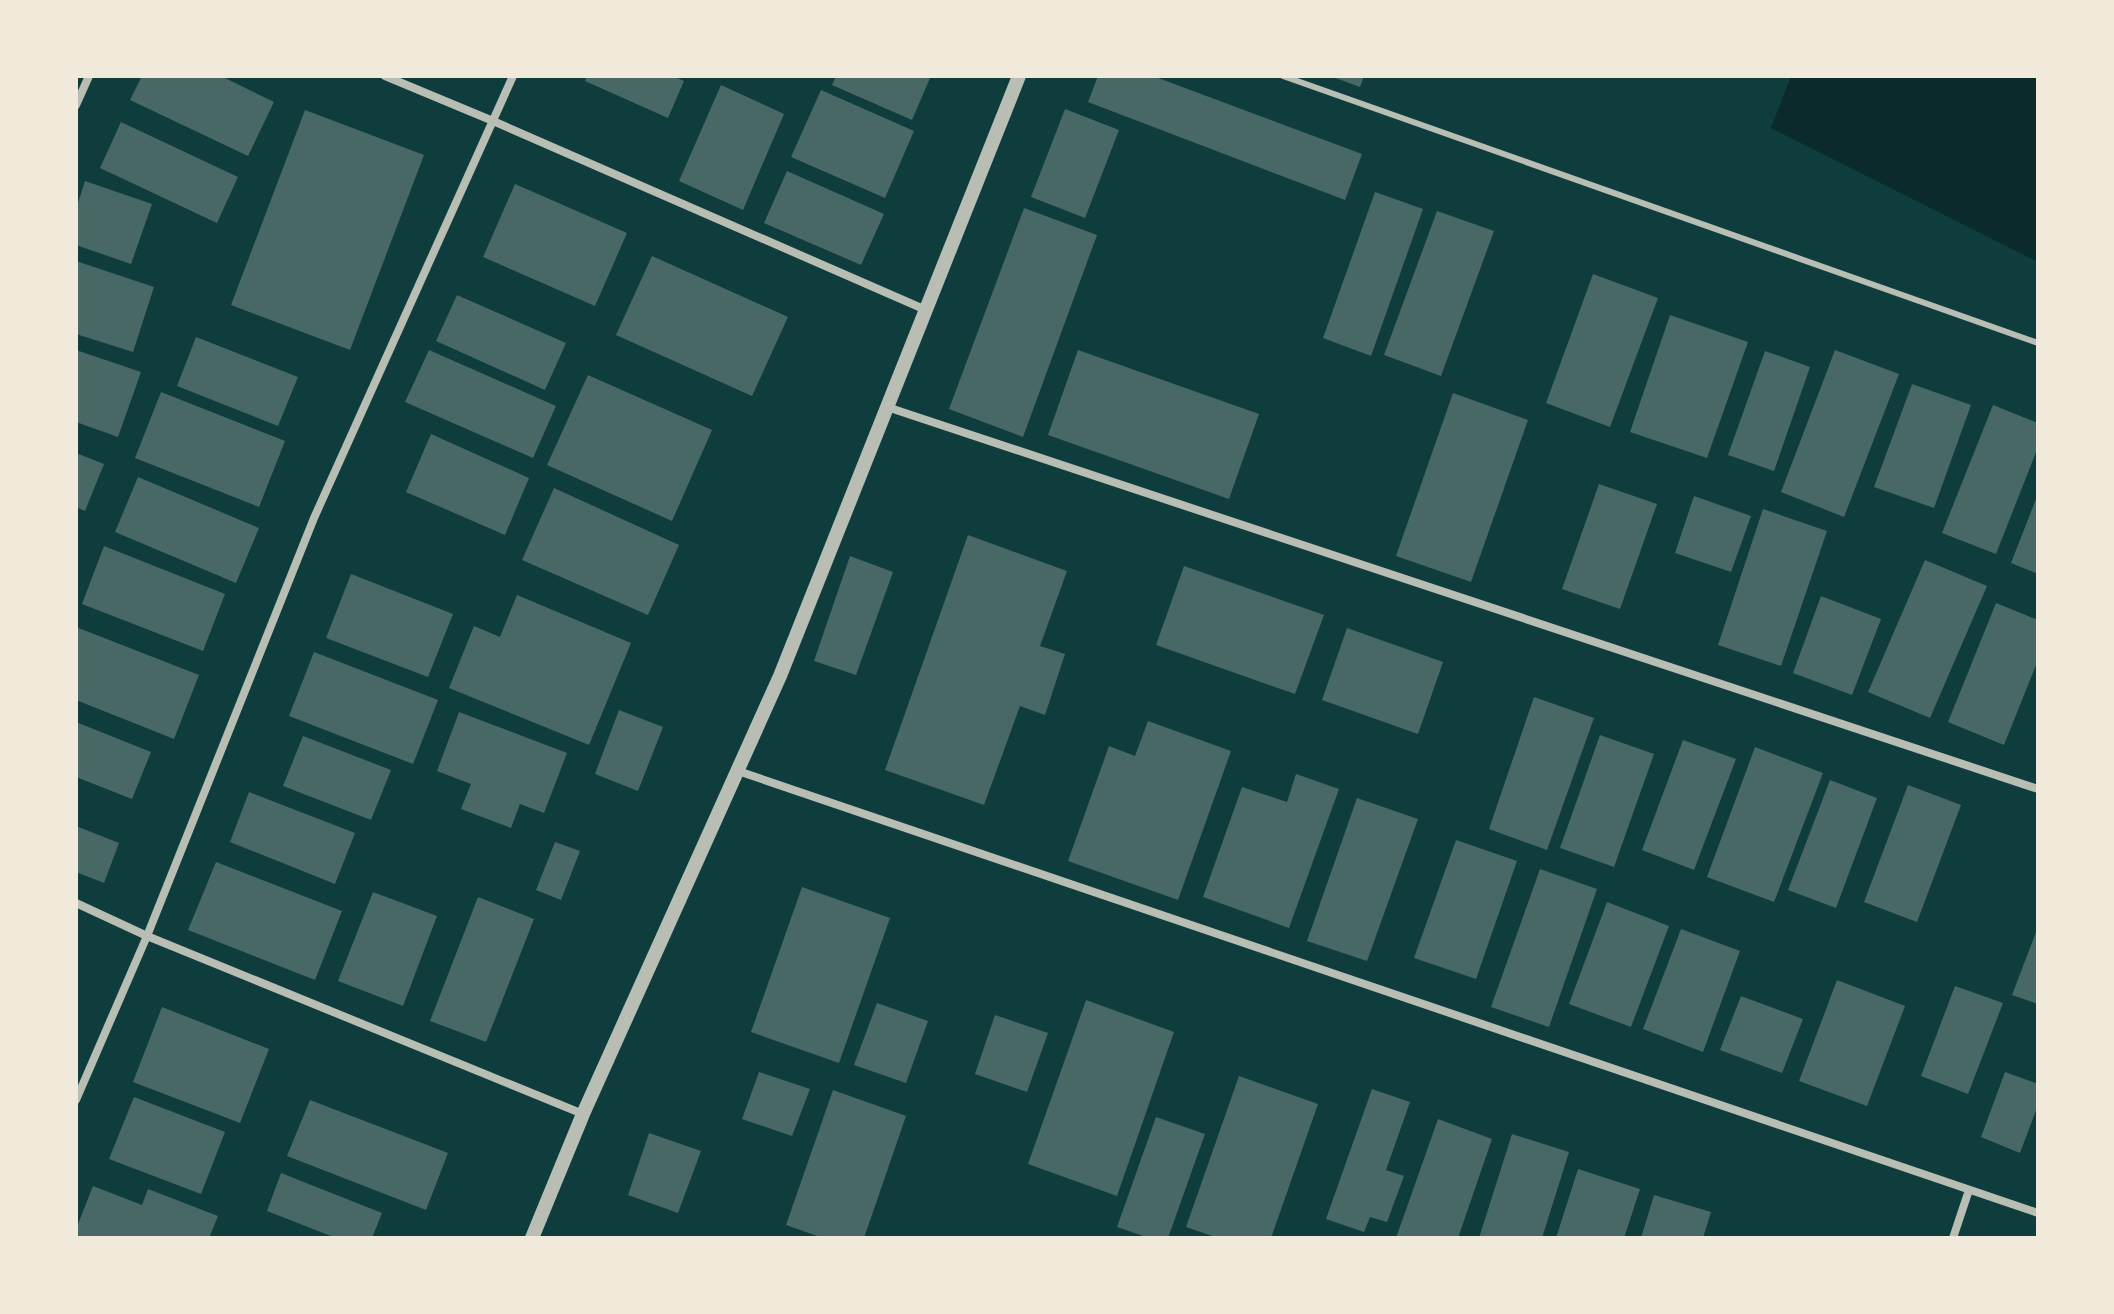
<svg xmlns="http://www.w3.org/2000/svg" width="2114" height="1314" viewBox="0 0 2114 1314" font-family="'Sofia Sans Condensed',sans-serif">
<style>
.water{fill:#0a2a2b}
.building{fill:#486865}
.lines{fill:none;stroke-linecap:round;stroke-linejoin:round}
.service{stroke:#b8beb3;stroke-width:6}
.minor{stroke:#b8beb3;stroke-width:8}
.tertiary{stroke:#b8beb3;stroke-width:14}
</style>
<rect width="100%" height="100%" fill="#0f3d3e"/>
<path class="water" d="M 1791,76 L 2038,76 L 2038,262 L 1771,128 Z"/>
<path class="building" d="M 142,76 L 221,76 L 274,102 L 248,156 L 130,100 Z
M 587,76 L 673,76 L 684,81 L 668,118 L 585,81 Z
M 836,76 L 925,76 L 930,78 L 912,120 L 832,85 Z
M 1098,76 L 1153,76 L 1362,154 L 1345,200 L 1088,102 Z
M 1330,76 L 1364,76 L 1360,87 Z
M 721,85 L 784,114 L 743,210 L 679,181 Z
M 821,90 L 914,131 L 885,198 L 791,157 Z
M 1065,109 L 1119,130 L 1085,218 L 1031,197 Z
M 305,110 L 424,155 L 350,350 L 231,305 Z
M 121,122 L 238,177 L 217,223 L 100,168 Z
M 787,171 L 884,214 L 861,265 L 764,223 Z
M 85,181 L 152,204 L 131,264 L 76,245 L 76,209 Z
M 515,184 L 627,233 L 595,306 L 483,257 Z
M 1375,192 L 1423,209 L 1371,356 L 1323,338 Z
M 1024,208 L 1097,235 L 1023,437 L 949,409 Z
M 1437,211 L 1494,231 L 1441,376 L 1384,355 Z
M 652,256 L 788,317 L 752,396 L 616,335 Z
M 76,261 L 154,287 L 133,352 L 76,334 Z
M 1593,274 L 1658,298 L 1610,427 L 1546,403 Z
M 457,295 L 566,343 L 545,390 L 436,341 Z
M 1670,315 L 1748,342 L 1707,458 L 1630,432 Z
M 196,337 L 298,377 L 278,426 L 177,386 Z
M 76,350 L 141,372 L 118,437 L 76,422 Z
M 429,350 L 556,406 L 533,458 L 405,402 Z
M 1078,350 L 1259,414 L 1229,499 L 1048,435 Z
M 1835,350 L 1899,374 L 1844,517 L 1781,492 Z
M 1765,351 L 1810,367 L 1774,471 L 1728,455 Z
M 588,375 L 712,430 L 672,521 L 547,465 Z
M 1912,384 L 1971,405 L 1934,508 L 1874,487 Z
M 161,392 L 285,441 L 259,507 L 135,458 Z
M 1453,393 L 1528,420 L 1471,582 L 1396,556 Z
M 1993,405 L 2038,423 L 2038,447 L 1996,554 L 1942,533 Z
M 431,434 L 529,478 L 505,535 L 406,492 Z
M 76,453 L 104,464 L 85,511 L 76,507 Z
M 138,477 L 259,528 L 236,583 L 115,532 Z
M 1599,484 L 1657,504 L 1620,609 L 1562,589 Z
M 554,488 L 679,545 L 648,615 L 522,560 Z
M 2038,494 L 2038,574 L 2011,563 Z
M 1694,496 L 1751,516 L 1731,572 L 1675,553 Z
M 1763,509 L 1827,531 L 1781,666 L 1718,645 Z
M 968,535 L 1067,571 L 1040,646 L 1065,654 L 1045,715 L 1020,706 L 984,805 L 885,770 Z
M 104,546 L 225,594 L 203,651 L 82,604 Z
M 850,556 L 893,572 L 856,675 L 814,661 Z
M 1925,560 L 1987,586 L 1930,718 L 1868,692 Z
M 1184,566 L 1324,615 L 1295,694 L 1156,645 Z
M 351,574 L 453,614 L 428,677 L 326,638 Z
M 517,595 L 631,643 L 589,745 L 449,688 L 474,626 L 500,637 Z
M 1821,596 L 1881,619 L 1852,695 L 1793,673 Z
M 1996,603 L 2038,620 L 2038,660 L 2004,745 L 1948,722 Z
M 76,627 L 199,675 L 174,739 L 76,700 Z
M 1347,628 L 1443,662 L 1418,734 L 1322,700 Z
M 314,652 L 438,700 L 413,764 L 289,716 Z
M 1534,697 L 1594,718 L 1547,850 L 1489,829 Z
M 619,710 L 663,727 L 638,791 L 595,774 Z
M 459,712 L 567,753 L 544,813 L 520,804 L 511,828 L 461,809 L 471,784 L 437,771 Z
M 1148,721 L 1231,751 L 1178,900 L 1068,861 L 1109,746 L 1135,756 Z
M 76,722 L 151,752 L 132,799 L 76,777 Z
M 1600,735 L 1654,754 L 1614,867 L 1560,848 Z
M 303,736 L 391,770 L 371,820 L 283,786 Z
M 1683,740 L 1736,759 L 1694,870 L 1642,850 Z
M 1755,747 L 1823,773 L 1774,902 L 1707,877 Z
M 1296,774 L 1339,789 L 1289,928 L 1203,897 L 1242,787 L 1287,802 Z
M 1830,780 L 1877,798 L 1836,908 L 1788,890 Z
M 1908,785 L 1961,805 L 1917,922 L 1864,902 Z
M 249,792 L 355,833 L 335,884 L 230,842 Z
M 1357,798 L 1418,819 L 1367,961 L 1307,941 Z
M 76,826 L 119,843 L 104,883 L 76,872 Z
M 1456,840 L 1517,861 L 1476,979 L 1414,958 Z
M 555,842 L 580,851 L 561,900 L 536,890 Z
M 216,862 L 342,911 L 315,980 L 188,930 Z
M 1540,869 L 1597,889 L 1549,1027 L 1491,1007 Z
M 802,887 L 890,918 L 839,1063 L 751,1032 Z
M 373,892 L 437,916 L 403,1006 L 338,981 Z
M 478,897 L 534,919 L 486,1042 L 430,1021 Z
M 1607,902 L 1669,926 L 1631,1027 L 1569,1004 Z
M 2038,927 L 2038,1004 L 2012,995 Z
M 1681,929 L 1740,951 L 1703,1052 L 1643,1029 Z
M 1837,980 L 1905,1006 L 1867,1106 L 1799,1081 Z
M 1955,986 L 2003,1003 L 1968,1094 L 1921,1076 Z
M 1741,996 L 1803,1019 L 1782,1073 L 1720,1050 Z
M 1086,1000 L 1174,1032 L 1117,1196 L 1028,1164 Z
M 877,1003 L 928,1021 L 906,1083 L 854,1065 Z
M 162,1007 L 269,1049 L 240,1123 L 133,1082 Z
M 995,1015 L 1048,1033 L 1027,1092 L 975,1074 Z
M 759,1072 L 810,1089 L 792,1136 L 742,1119 Z
M 2005,1072 L 2038,1084 L 2038,1105 L 2020,1153 L 1981,1137 Z
M 1239,1076 L 1318,1104 L 1271,1238 L 1218,1238 L 1186,1227 Z
M 1372,1089 L 1410,1102 L 1386,1170 L 1404,1176 L 1387,1222 L 1370,1217 L 1364,1232 L 1326,1219 Z
M 833,1090 L 906,1116 L 864,1238 L 823,1238 L 786,1225 Z
M 134,1097 L 225,1132 L 201,1194 L 109,1159 Z
M 310,1100 L 448,1153 L 426,1210 L 287,1156 Z
M 1156,1117 L 1205,1134 L 1168,1238 L 1149,1238 L 1117,1227 Z
M 1438,1119 L 1492,1139 L 1458,1238 L 1396,1238 Z
M 649,1133 L 701,1151 L 678,1213 L 628,1195 Z
M 1512,1134 L 1569,1152 L 1542,1238 L 1479,1238 Z
M 1578,1169 L 1640,1189 L 1624,1238 L 1556,1238 Z
M 281,1173 L 382,1213 L 372,1238 L 336,1238 L 267,1211 Z
M 93,1186 L 142,1205 L 148,1189 L 218,1216 L 209,1238 L 85,1238 L 76,1235 L 76,1229 Z
M 1654,1195 L 1711,1212 L 1703,1238 L 1641,1238 Z"/>
<g class="lines">
<path class="service" d="M 1283,76 L 2038,343"/>
<path class="minor" d="M 385,76 L 493,121 L 926,310
M 76,105 L 89,76
M 887,407 L 2038,789
M 738,771 L 2038,1213
M 76,903 L 147,936 L 583,1114
M 76,1100 L 147,936 L 314,518 L 513,76
M 1953,1238 L 1969,1190"/>
<path class="tertiary" d="M 532,1238 L 583,1114 L 780,676 L 1019,76"/>
</g>
<rect width="2114" height="1314" fill="none" stroke="#f1e9da" stroke-width="156"/>
</svg>
